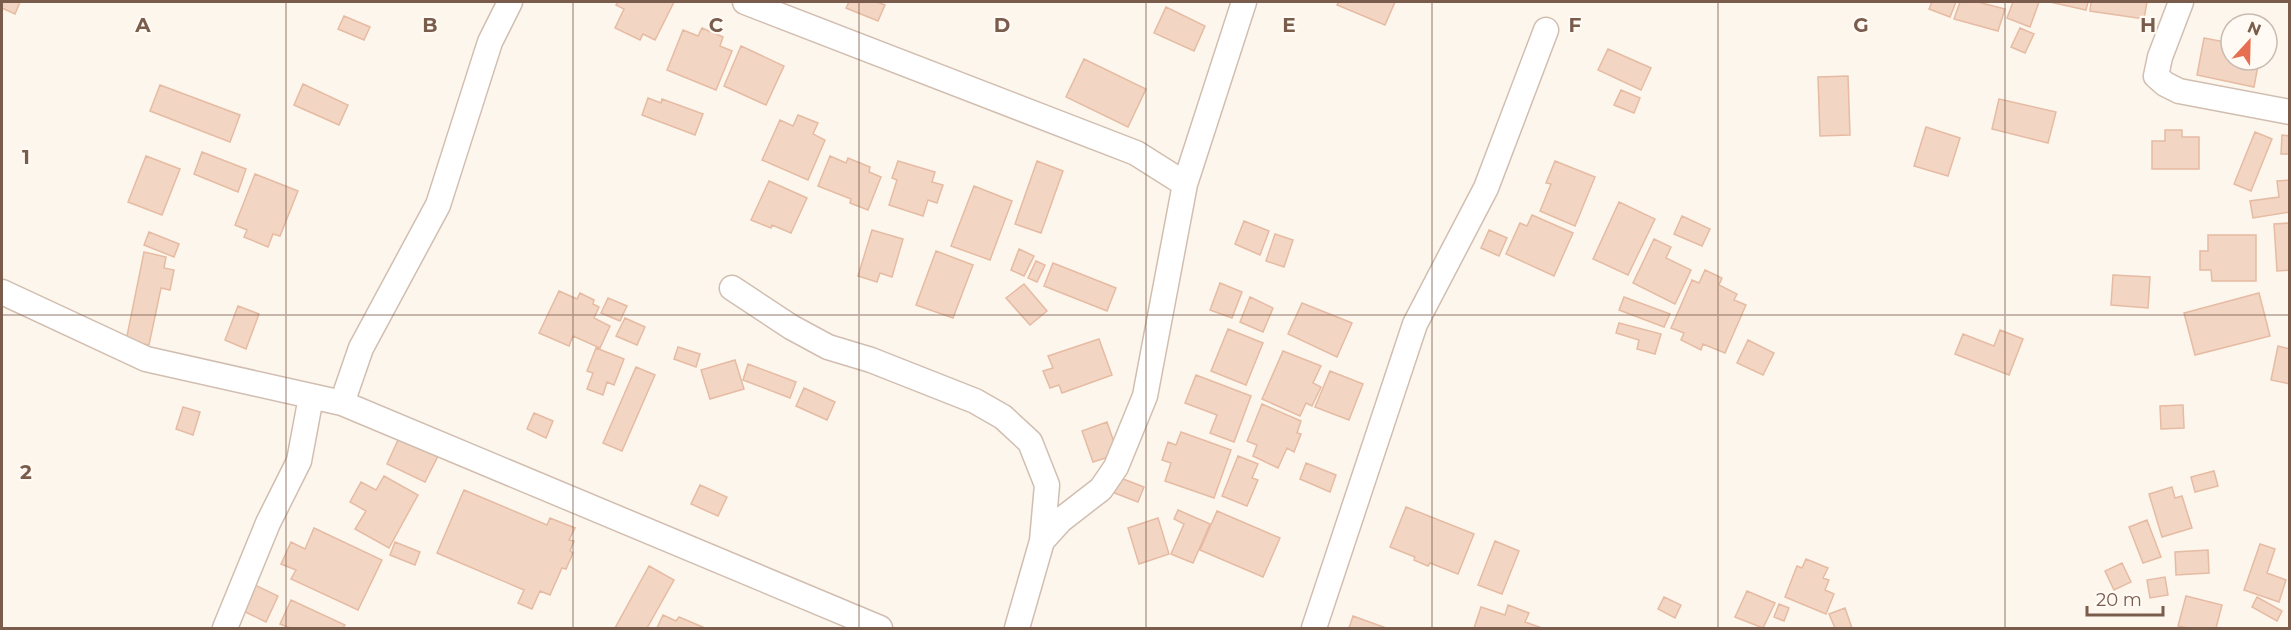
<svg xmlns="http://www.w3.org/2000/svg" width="2291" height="630" viewBox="0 0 2291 630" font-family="Montserrat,sans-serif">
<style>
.building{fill:#f3d5c3;stroke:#e6bba3;stroke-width:1.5}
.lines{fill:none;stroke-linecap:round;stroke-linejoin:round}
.minor-casing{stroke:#d1beb0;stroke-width:27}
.minor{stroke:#fff;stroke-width:24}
.grid{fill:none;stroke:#7a5c4d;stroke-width:1.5;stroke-opacity:0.55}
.grid-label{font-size:20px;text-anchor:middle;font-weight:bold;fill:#7a5c4d;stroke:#fffaf3;stroke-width:4.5;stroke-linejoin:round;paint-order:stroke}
</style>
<rect width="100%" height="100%" fill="#fdf6ec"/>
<path class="building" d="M 2,2 L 20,2 L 15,14 L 2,8 Z
M 618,2 L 674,2 L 655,40 L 643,34 L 640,40 L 615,28 L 624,9 L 616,5 Z
M 849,2 L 877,2 L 885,5 L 878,21 L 846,8 Z
M 1339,2 L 1395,2 L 1385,25 L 1337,5 Z
M 1932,2 L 1956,2 L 1950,17 L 1929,9 Z
M 1960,2 L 1978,2 L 2005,9 L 1998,31 L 1954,19 Z
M 2013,2 L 2039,2 L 2030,27 L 2007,18 Z
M 2050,2 L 2088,2 L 2086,10 Z
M 2091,2 L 2147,2 L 2144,19 L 2090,11 Z
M 1166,7 L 1205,26 L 1194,51 L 1154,33 Z
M 344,16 L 370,27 L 364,40 L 338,29 Z
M 702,28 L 723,37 L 720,46 L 732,51 L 716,90 L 667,70 L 683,30 L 698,36 Z
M 2020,28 L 2034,34 L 2025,53 L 2011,47 Z
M 2204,38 L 2231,43 L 2231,60 L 2259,60 L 2254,87 L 2197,75 Z
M 741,46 L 784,66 L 766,105 L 724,86 Z
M 1608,49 L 1651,68 L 1641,90 L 1598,70 Z
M 1084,59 L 1146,89 L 1128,127 L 1066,97 Z
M 1848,76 L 1850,135 L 1820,136 L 1818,77 Z
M 303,84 L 348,105 L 339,125 L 294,105 Z
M 160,85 L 240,115 L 230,142 L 150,111 Z
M 1621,90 L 1640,98 L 1634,113 L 1614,105 Z
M 648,98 L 661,103 L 662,99 L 703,114 L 695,135 L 642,115 Z
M 1999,99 L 2056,112 L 2048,143 L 1992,129 Z
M 798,115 L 818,123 L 813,134 L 825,140 L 808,180 L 762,160 L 780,120 L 793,126 Z
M 1926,127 L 1960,138 L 1948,176 L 1914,166 Z
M 2165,130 L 2182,130 L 2182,137 L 2199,137 L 2199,169 L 2152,169 L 2152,141 L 2165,141 Z
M 2255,132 L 2272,139 L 2251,191 L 2234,184 Z
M 2282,135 L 2290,136 L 2290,154 L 2281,154 Z
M 202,152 L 246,169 L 238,192 L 194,174 Z
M 146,156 L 180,169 L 162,215 L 128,202 Z
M 830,156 L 846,163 L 848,158 L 870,167 L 869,172 L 881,177 L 868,210 L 850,203 L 851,199 L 818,186 Z
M 898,161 L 935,172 L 932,182 L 943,185 L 937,203 L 928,200 L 923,216 L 889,205 L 897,180 L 892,178 Z
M 1037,161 L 1063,171 L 1041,233 L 1015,224 Z
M 1555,161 L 1595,177 L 1575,226 L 1540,211 L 1551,184 L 1546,183 Z
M 255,174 L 298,191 L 280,236 L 273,234 L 268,247 L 244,237 L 247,230 L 235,225 Z
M 2290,180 L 2290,212 L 2253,218 L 2250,201 L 2279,197 L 2277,181 Z
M 769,181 L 807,198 L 791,233 L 772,225 L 771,228 L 751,220 Z
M 974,186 L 1012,201 L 990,260 L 951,246 Z
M 1619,202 L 1655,219 L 1628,275 L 1593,259 Z
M 1532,215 L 1573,233 L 1554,276 L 1506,254 L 1520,223 L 1527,226 Z
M 1682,216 L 1710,229 L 1702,246 L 1674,234 Z
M 1244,221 L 1269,231 L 1260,255 L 1235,244 Z
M 2290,223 L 2290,270 L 2277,271 L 2274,224 Z
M 872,230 L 903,239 L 892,277 L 880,273 L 877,282 L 858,276 Z
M 1489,230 L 1507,238 L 1499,256 L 1481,248 Z
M 149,232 L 179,244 L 174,257 L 144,245 Z
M 1275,234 L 1293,240 L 1284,267 L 1266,261 Z
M 2208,235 L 2256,235 L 2256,281 L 2212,281 L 2211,270 L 2200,270 L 2200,251 L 2208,251 Z
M 1654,239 L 1671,247 L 1666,258 L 1691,270 L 1675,304 L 1633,283 Z
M 1019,249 L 1034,256 L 1024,276 L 1011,270 Z
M 936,251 L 973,265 L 953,318 L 916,305 Z
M 144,252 L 166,257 L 164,268 L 174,270 L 170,290 L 161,288 L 149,345 L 126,341 Z
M 1036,261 L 1045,265 L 1037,282 L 1028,278 Z
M 1053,263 L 1116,288 L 1107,311 L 1044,286 Z
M 1705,270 L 1722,278 L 1719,285 L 1737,294 L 1734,300 L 1746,305 L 1725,353 L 1703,344 L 1701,350 L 1681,340 L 1684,333 L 1671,328 L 1692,280 L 1699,283 Z
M 2113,275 L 2150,277 L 2148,308 L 2111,305 Z
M 1220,283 L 1242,292 L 1232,318 L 1210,310 Z
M 1024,284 L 1047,311 L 1030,325 L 1006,298 Z
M 559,291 L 577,299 L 580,293 L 594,300 L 593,304 L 599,307 L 594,318 L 610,326 L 600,348 L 573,336 L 569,346 L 539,333 Z
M 2259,293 L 2270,336 L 2195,355 L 2184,313 Z
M 1250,297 L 1273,308 L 1263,332 L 1240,322 Z
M 1624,297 L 1670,314 L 1664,327 L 1619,310 Z
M 608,298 L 627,306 L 620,321 L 601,313 Z
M 1302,303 L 1352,323 L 1337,357 L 1288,334 Z
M 238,306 L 259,314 L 246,349 L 225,340 Z
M 625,318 L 645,327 L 637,345 L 616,336 Z
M 1619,323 L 1661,334 L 1655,354 L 1637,349 L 1639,340 L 1616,333 Z
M 1228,329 L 1263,343 L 1246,385 L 1211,371 Z
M 2000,330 L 2023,339 L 2009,375 L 1955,354 L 1963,334 L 1994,346 Z
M 1099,339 L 1112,375 L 1062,393 L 1059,385 L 1050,388 L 1043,371 L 1053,368 L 1048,356 Z
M 1748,340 L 1774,353 L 1763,375 L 1737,363 Z
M 2278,346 L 2290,349 L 2290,384 L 2271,380 Z
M 678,347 L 700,354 L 696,367 L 674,359 Z
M 596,348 L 624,359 L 614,385 L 607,382 L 603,395 L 587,389 L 593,373 L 587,371 Z
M 1283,351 L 1321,366 L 1313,383 L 1321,387 L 1312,406 L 1306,403 L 1300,416 L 1262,399 Z
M 735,360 L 744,389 L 710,399 L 701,370 Z
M 748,364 L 796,382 L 790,398 L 743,380 Z
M 636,367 L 655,375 L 622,451 L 603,443 Z
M 1330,371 L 1363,384 L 1349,420 L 1315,407 Z
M 1196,375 L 1251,396 L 1234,442 L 1210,433 L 1217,415 L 1185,403 Z
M 804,388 L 835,402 L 827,420 L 796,406 Z
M 1262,404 L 1301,421 L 1297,433 L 1301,434 L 1294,452 L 1287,448 L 1278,468 L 1253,456 L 1257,445 L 1247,441 Z
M 2183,405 L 2184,428 L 2161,429 L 2160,406 Z
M 183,407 L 200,412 L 193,435 L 176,429 Z
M 534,413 L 553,421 L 546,438 L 527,429 Z
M 1107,422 L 1118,454 L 1093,462 L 1082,431 Z
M 1181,432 L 1231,450 L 1214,498 L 1165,481 L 1171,463 L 1162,460 L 1168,442 L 1176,445 Z
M 399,438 L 438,456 L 425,482 L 387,464 Z
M 1238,456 L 1258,464 L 1252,478 L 1258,480 L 1247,506 L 1222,496 Z
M 1306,463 L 1336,475 L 1330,492 L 1300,479 Z
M 2214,471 L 2218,486 L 2195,492 L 2191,477 Z
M 384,476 L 418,495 L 389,548 L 355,529 L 366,511 L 350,502 L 361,482 L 376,490 Z
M 1118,477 L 1144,487 L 1138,502 L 1112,492 Z
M 700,485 L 727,497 L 718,516 L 691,504 Z
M 2172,487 L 2175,498 L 2182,496 L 2192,528 L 2162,537 L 2149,494 Z
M 464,490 L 547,525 L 550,518 L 575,528 L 569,540 L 574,541 L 570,551 L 573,553 L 566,569 L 562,568 L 550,595 L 540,591 L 532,609 L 518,603 L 524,590 L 437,553 Z
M 1406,507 L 1474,534 L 1458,574 L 1430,563 L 1428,566 L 1414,560 L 1415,557 L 1390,547 Z
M 1178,510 L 1210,524 L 1193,563 L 1171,554 L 1184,524 L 1174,519 Z
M 1217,511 L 1280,538 L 1263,577 L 1200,550 Z
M 1158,518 L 1169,554 L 1139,564 L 1128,528 Z
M 2147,520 L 2161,557 L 2143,563 L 2129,527 Z
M 314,528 L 382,560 L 358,610 L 291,579 L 296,570 L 281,564 L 291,542 L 305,549 Z
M 1495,541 L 1519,551 L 1502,594 L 1478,585 Z
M 395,542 L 420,552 L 415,565 L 390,555 Z
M 2260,544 L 2275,549 L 2267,573 L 2286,580 L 2279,602 L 2244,590 Z
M 2208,550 L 2209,573 L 2176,575 L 2175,552 Z
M 1806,559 L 1828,568 L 1823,578 L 1829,580 L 1825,590 L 1834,594 L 1826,614 L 1785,597 L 1797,566 L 1802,568 Z
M 2122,563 L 2131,582 L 2114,590 L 2105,571 Z
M 649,566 L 674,580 L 647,628 L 615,628 Z
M 2165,577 L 2168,595 L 2150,598 L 2147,580 Z
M 253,584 L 278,596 L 266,622 L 241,610 Z
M 1747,591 L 1775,603 L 1763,628 L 1735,617 Z
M 2186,596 L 2222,605 L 2216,628 L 2188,628 L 2178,626 Z
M 1664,597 L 1681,605 L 1675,618 L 1658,609 Z
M 2257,597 L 2282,611 L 2277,621 L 2252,607 Z
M 291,600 L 345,625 L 343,628 L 290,628 L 280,624 Z
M 1779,604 L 1789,608 L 1784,621 L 1774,617 Z
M 1508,605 L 1529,613 L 1525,622 L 1542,628 L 1474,628 L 1481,607 L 1505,615 Z
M 1845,608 L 1852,628 L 1835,628 L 1829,614 Z
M 663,615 L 676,621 L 679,617 L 705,628 L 657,628 Z
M 1353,616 L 1386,628 L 1349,628 Z"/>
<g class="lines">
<defs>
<path id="minor" d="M 745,2 L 1136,153 L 1185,184
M 2181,2 L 2160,57 L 2156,76 L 2165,84 L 2179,91 L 2290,112
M 732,288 L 791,327 L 828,347 L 871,360 L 975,401 L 1003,417 L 1030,442 L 1047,485 L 1042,541
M 2,292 L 146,359 L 342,403 L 880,628
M 342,403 L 361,348 L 438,205 L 490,42 L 510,2
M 225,628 L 268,523 L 299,461 L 311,397
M 1017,628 L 1042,541 L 1061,520 L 1101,489 L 1116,467 L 1145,396 L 1185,184 L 1244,2
M 1314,628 L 1415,324 L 1486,188 L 1546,30"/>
</defs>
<use href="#minor" class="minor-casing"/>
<use href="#minor" class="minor"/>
</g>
<path class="grid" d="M 286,2 L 286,628M 573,2 L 573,628M 859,2 L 859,628M 1146,2 L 1146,628M 1432,2 L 1432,628M 1718,2 L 1718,628M 2005,2 L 2005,628M 2,315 L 2290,315"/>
<g class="grid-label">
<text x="143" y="32">A</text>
<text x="430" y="32">B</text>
<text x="716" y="32">C</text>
<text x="1002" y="32">D</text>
<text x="1289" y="32">E</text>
<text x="1575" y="32">F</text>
<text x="1861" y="32">G</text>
<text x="2148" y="32">H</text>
<text x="26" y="164">1</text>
<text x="26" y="479">2</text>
</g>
<rect width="2291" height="630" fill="none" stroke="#7a5c4d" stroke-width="6"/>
<g transform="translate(2249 42) rotate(22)"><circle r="28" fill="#fffaf3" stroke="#cabbb1" stroke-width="1.5"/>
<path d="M0-4.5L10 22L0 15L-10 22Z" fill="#e76f51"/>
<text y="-9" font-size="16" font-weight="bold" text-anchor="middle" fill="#7a5c4d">N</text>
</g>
<path d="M2087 606v9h76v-9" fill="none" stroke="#7a5c4d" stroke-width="3"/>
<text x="2096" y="606" font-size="18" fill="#7a5c4d" stroke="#fffaf3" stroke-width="4.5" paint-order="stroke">20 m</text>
</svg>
